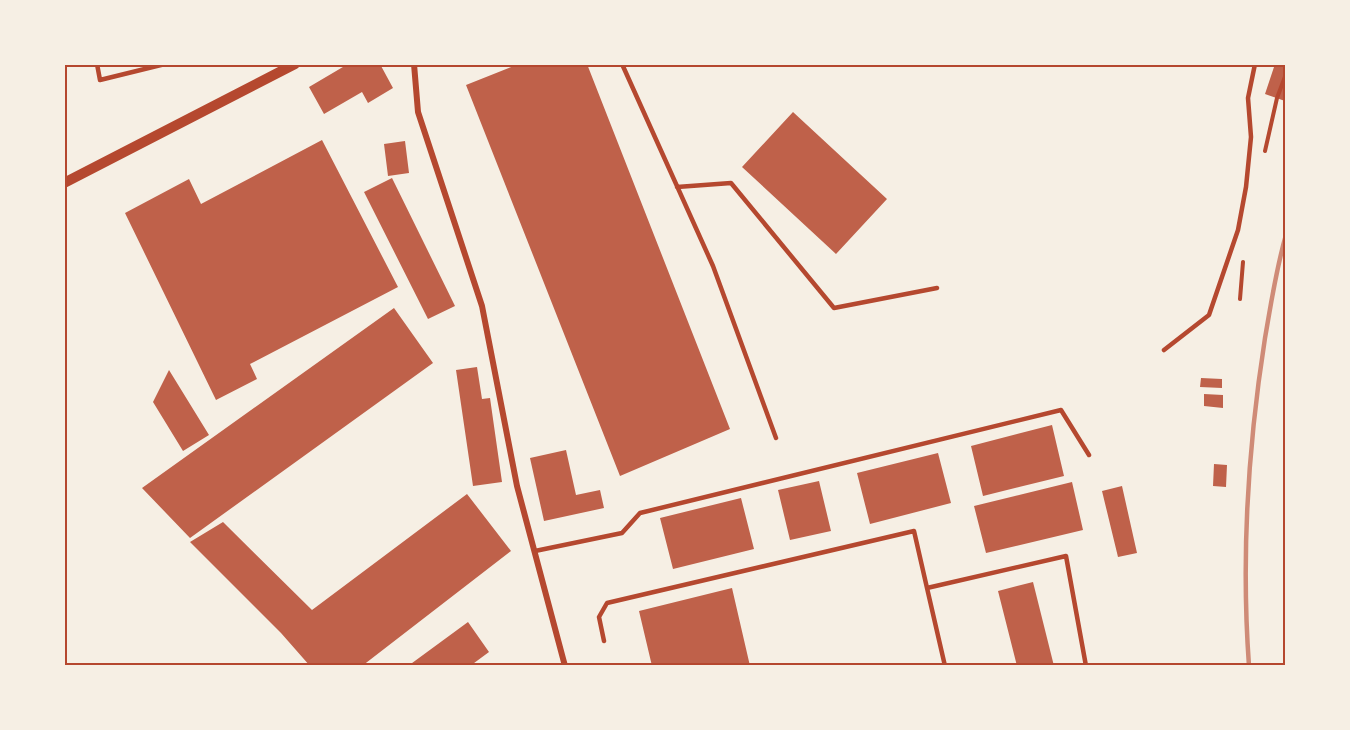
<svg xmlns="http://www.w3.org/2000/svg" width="1350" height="730" viewBox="0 0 1350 730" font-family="Commissioner,sans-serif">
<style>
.building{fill:#bf614a}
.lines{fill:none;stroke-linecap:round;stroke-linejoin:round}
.path{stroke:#b5482f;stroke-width:4}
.service{stroke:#b5482f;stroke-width:4.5}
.minor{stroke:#b5482f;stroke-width:6}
.tertiary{stroke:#b5482f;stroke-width:10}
.rail{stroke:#cf8b77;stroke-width:4.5}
.neatline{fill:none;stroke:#b5482f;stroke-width:2}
</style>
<rect width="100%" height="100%" fill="#f6efe4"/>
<path class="building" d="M 348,64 L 380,64 L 393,88 L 368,103 L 362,92 L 324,114 L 309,87 Z
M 519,64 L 587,64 L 730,429 L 620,476 L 466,85 Z
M 1275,64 L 1286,64 L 1285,101 L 1265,94 Z
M 793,112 L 887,199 L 836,254 L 742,167 Z
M 322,140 L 398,287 L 250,364 L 257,379 L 216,400 L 125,213 L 189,179 L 201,204 Z
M 405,141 L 409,173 L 388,176 L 384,144 Z
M 392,178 L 455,306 L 428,319 L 364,192 Z
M 394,308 L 433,363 L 190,538 L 142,488 Z
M 477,367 L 482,399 L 490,398 L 502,482 L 473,486 L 456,370 Z
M 169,370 L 209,435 L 183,451 L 153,402 Z
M 1201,378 L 1222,379 L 1222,388 L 1200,387 Z
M 1204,394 L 1223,395 L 1223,408 L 1204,406 Z
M 1052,425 L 1064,476 L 983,496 L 971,446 Z
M 566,450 L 576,495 L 600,490 L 604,508 L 544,521 L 530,458 Z
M 938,453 L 951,503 L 870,524 L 857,473 Z
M 1214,464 L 1227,465 L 1226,487 L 1213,486 Z
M 819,481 L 831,531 L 790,540 L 778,490 Z
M 1072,482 L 1083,530 L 986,553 L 974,506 Z
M 1122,486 L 1137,553 L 1118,557 L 1102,491 Z
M 467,494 L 511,551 L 362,666 L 310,666 L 281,633 L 190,542 L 223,522 L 312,610 Z
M 741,498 L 754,549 L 673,569 L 660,518 Z
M 1033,582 L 1054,666 L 1017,666 L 998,591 Z
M 732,588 L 750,666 L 652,666 L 639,611 Z
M 468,622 L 489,652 L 470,666 L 408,666 Z"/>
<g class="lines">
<path class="path" d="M 1265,151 L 1277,98 L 1286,74
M 1240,299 L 1243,262"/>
<path class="service" d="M 97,64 L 100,80 L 165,64
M 622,64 L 713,266 L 776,438
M 677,187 L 731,183 L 834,308 L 937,288
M 1164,350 L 1209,315 L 1238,230 L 1246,187 L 1251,137 L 1248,98 L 1255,64
M 535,551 L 622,533 L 640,513 L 1061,410 L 1089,455
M 604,641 L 599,617 L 607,603 L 914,531 L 927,588
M 945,666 L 927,588 L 1066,556 L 1086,666"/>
<path class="minor" d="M 414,64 L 418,112 L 482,306 L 517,486 L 565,666"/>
<path class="tertiary" d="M 64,183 L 295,64"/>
<path class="rail" d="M 1249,666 C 1241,556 1248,446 1265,338 C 1271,304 1276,269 1286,235"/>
</g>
<rect width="1350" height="730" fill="none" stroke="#f6efe4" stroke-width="132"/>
<rect x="66" y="66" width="1218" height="598" class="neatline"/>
</svg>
